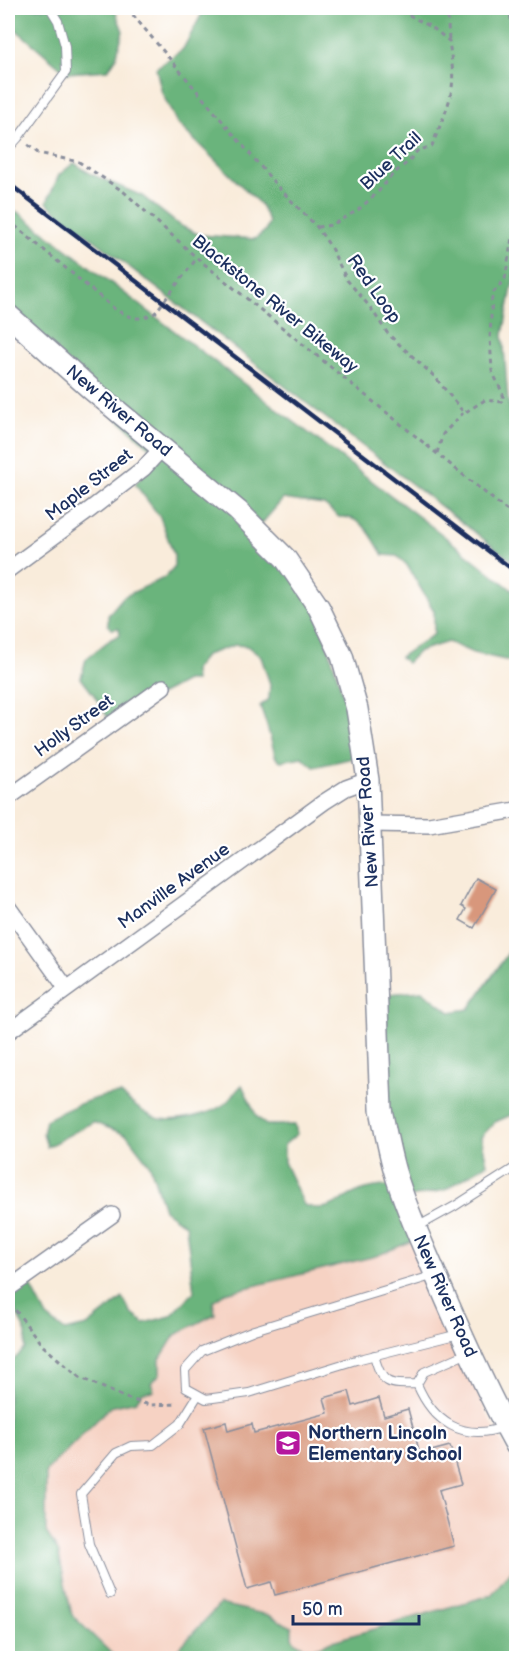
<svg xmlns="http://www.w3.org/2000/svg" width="524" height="1666" viewBox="0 0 524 1666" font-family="'Balsamiq Sans',sans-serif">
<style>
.built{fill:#f6d2c3}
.forest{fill:#6ab47b;stroke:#42726c;stroke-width:1.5}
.building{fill:#d8977c}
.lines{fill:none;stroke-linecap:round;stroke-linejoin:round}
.lane-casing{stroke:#8a8e9c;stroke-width:10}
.street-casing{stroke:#8a8e9c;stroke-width:18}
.secondary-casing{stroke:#8a8e9c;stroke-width:24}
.path{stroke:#8a8e9c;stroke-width:3;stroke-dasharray:4.5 4.5;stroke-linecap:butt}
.lane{stroke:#fff;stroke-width:8}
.street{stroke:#fff;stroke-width:15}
.secondary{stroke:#fff;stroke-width:21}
.rail{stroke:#1b2f5e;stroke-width:4.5}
.labels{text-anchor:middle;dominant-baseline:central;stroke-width:4.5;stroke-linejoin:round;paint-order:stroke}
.street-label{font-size:18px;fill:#1b2f5e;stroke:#fff}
.poi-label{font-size:18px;font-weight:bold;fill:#1b2f5e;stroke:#fff;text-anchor:start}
</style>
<rect width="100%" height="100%" fill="#fff"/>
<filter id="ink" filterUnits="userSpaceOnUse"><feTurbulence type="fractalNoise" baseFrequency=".0167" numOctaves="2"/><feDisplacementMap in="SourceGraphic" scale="12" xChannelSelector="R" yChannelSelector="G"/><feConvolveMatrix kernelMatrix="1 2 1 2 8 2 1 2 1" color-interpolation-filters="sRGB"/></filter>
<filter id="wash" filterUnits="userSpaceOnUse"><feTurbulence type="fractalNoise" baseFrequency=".008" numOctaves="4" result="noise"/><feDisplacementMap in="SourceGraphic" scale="24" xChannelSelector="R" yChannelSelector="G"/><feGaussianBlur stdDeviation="1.35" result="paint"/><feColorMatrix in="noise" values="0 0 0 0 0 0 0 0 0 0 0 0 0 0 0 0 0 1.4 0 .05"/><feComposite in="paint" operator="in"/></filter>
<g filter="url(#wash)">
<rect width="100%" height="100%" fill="#f9ecdb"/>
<path class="built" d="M 411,1242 L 490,1420 L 516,1467 L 516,1565 L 492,1595 L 329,1642 L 318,1649 L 299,1646 L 292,1639 L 203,1621 L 170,1658 L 117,1658 L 72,1613 L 58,1551 L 46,1532 L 46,1471 L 110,1407 L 136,1401 L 160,1374 L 160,1359 L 175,1334 L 214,1314 L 213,1301 L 225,1293 L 376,1256 Z"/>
<path class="forest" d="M 8,8 L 114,8 L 123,31 L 116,58 L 108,70 L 67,73 L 14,28 L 8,26 Z
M 205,8 L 514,8 L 516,14 L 516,267 L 503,335 L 508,401 L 516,427 L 516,564 L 50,206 L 47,202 L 59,175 L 74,163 L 91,174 L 142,196 L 179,225 L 200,235 L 255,239 L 265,231 L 269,222 L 261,205 L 177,123 L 162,93 L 156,68 L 183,49 Z
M 8,208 L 19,213 L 439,532 L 516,593 L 516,665 L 510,661 L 473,653 L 448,642 L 419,651 L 407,663 L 400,657 L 434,634 L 434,611 L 407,565 L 397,556 L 383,555 C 372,537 363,515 339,517 L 324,505 L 283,499 L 257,529 L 317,610 L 362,756 L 314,767 L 302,757 L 281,761 L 276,758 C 271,741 267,723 260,706 L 269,699 L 270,684 L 261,657 L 247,646 L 235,645 L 206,655 L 194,670 L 195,681 L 186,681 L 154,698 L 114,728 L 94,695 L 81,678 L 86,659 L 111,639 L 120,635 L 119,628 L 112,629 L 108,625 L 108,615 L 123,597 L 164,578 L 174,567 L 174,555 L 160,517 L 135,484 L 159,456 L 8,319 Z
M 516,942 L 516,1113 L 495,1122 L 481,1137 L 487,1164 L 445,1190 L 406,1198 L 417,1239 L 376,1256 L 225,1293 L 213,1301 L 215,1314 L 175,1335 L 160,1359 L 160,1374 L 151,1383 L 154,1391 L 143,1392 L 136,1401 L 110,1407 L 46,1471 L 46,1532 L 58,1551 L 72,1615 L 116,1658 L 8,1658 L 8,1365 L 25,1349 L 26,1334 L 9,1295 L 28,1283 L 30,1284 L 47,1317 L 65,1331 L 87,1326 L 123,1298 L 131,1313 L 144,1323 L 171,1316 L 194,1292 L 186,1226 L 164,1210 L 150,1165 L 127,1135 L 93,1122 L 47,1147 L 43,1134 L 46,1120 C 69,1108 95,1095 121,1094 C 131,1103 146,1116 160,1119 C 177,1122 213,1114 226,1103 C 232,1097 236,1091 242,1085 L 257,1117 L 266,1125 L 295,1125 L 297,1134 L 284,1145 L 284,1162 L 304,1205 C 332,1216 341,1195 366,1189 C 377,1186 388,1186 399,1184 L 384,1110 L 387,994 L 422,991 L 450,1012 L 469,1009 Z
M 516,1565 L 516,1658 L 170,1658 L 220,1604 L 268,1615 L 292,1627 L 292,1638 C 304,1651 315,1650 329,1642 L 491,1595 Z"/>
<g id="blocks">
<path class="building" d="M 476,878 L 496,889 L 474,928 L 460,920 L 466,909 L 461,906 Z
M 349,1391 L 353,1406 L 379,1398 L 384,1416 L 408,1409 L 420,1454 L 450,1446 L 461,1484 L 439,1490 L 454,1546 L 275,1595 L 271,1582 L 247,1589 L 204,1428 L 226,1422 L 228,1431 L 252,1424 L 254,1433 L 328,1413 L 324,1398 Z"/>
</g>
</g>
<g filter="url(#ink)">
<use href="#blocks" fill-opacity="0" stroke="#8a8e9c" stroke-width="1.5"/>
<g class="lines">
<defs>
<path id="lane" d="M 8,149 L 18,138 L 66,72 L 65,46 L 58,21 L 50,8
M 417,1227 L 455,1206 L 516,1167
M 435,1275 L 254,1330 L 202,1351 L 185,1370 L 186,1388 L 206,1399 L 249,1393 L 356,1360 L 459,1334
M 374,1355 C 382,1385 388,1385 417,1384
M 417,1384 C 433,1422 463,1442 504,1427
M 417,1384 L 424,1372 L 468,1353
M 110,1594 L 89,1544 L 81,1494 L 116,1453 L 131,1446 L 153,1445 L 180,1424 L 198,1395"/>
<path id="street" d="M 8,570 L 83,515 L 144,468 L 162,448
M 8,798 L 163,687
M 371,824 L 429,825 L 516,810
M 8,907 L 67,989
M 8,1032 L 324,802 L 346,788 L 368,780
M 8,1289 L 112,1215"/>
<path id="secondary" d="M 8,315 L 91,389 L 238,511 L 285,558 L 319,608 L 342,656 L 357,709 L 368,780 L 381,1109 C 385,1130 389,1151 395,1172 C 405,1206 420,1239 434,1271 C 459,1330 485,1389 516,1445"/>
</defs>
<use href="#lane" class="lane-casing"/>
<use href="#street" class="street-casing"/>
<use href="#secondary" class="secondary-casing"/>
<path class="path" d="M 127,8 L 277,186 L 317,227 L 330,246 L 347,280 L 370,307 L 388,334 L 435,377 L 464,413 L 485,400 L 503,402 L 503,394 L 492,371 L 490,338 L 492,294 L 505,279 L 512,238 L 516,234
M 447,8 L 449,41
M 506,8 L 510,13 L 516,48
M 131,12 L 135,8
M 28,145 L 38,153 L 79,162 L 124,192 L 197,258 L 516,518
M 8,220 L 116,310 C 133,319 138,321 155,313 L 197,258
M 317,227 L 332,225 L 358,210 L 378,192 L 393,174 L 408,162 L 417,151 L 432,146 C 439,127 449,108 452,88 C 454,72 451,56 449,41 L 433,28 L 396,8
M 437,453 L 443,434 L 463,413
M 10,1303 L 42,1345 L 79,1377 L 126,1398 L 150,1405 L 178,1404"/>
<use href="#lane" class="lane"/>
<use href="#street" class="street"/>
<use href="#secondary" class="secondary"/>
<path class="rail" d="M 8,183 L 516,572"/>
</g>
</g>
<defs>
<symbol id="school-square" viewBox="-11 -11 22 22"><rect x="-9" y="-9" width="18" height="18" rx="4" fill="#b5179e" stroke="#fff"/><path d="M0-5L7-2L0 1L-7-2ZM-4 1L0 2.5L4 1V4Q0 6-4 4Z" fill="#fff"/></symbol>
</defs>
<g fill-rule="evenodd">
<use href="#school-square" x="273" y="1428" width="30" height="30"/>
</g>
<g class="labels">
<g class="street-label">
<text transform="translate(391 161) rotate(-43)">Blue Trail</text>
<text transform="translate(374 289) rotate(55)">Red Loop</text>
<text transform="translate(275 304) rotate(39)">Blackstone River Bikeway</text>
<text transform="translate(119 411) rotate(40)">New River Road</text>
<text transform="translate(89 485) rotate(-38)">Maple Street</text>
<text transform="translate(74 726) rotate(-36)">Holly Street</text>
<text transform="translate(368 822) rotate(-94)">New River Road</text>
<text transform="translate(174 886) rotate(-36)">Manville Avenue</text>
<text transform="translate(445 1296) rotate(66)">New River Road</text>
</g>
<g class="poi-label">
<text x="308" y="1433">Northern Lincoln<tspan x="308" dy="21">Elementary School</tspan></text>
</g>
</g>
<rect width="524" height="1666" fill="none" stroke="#fff" stroke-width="30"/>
<path d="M293 1615v9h126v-9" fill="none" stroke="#1b2f5e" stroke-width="3"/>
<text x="302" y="1615" font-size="18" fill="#1b2f5e" stroke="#ffffff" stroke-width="4.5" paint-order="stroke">50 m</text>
</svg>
